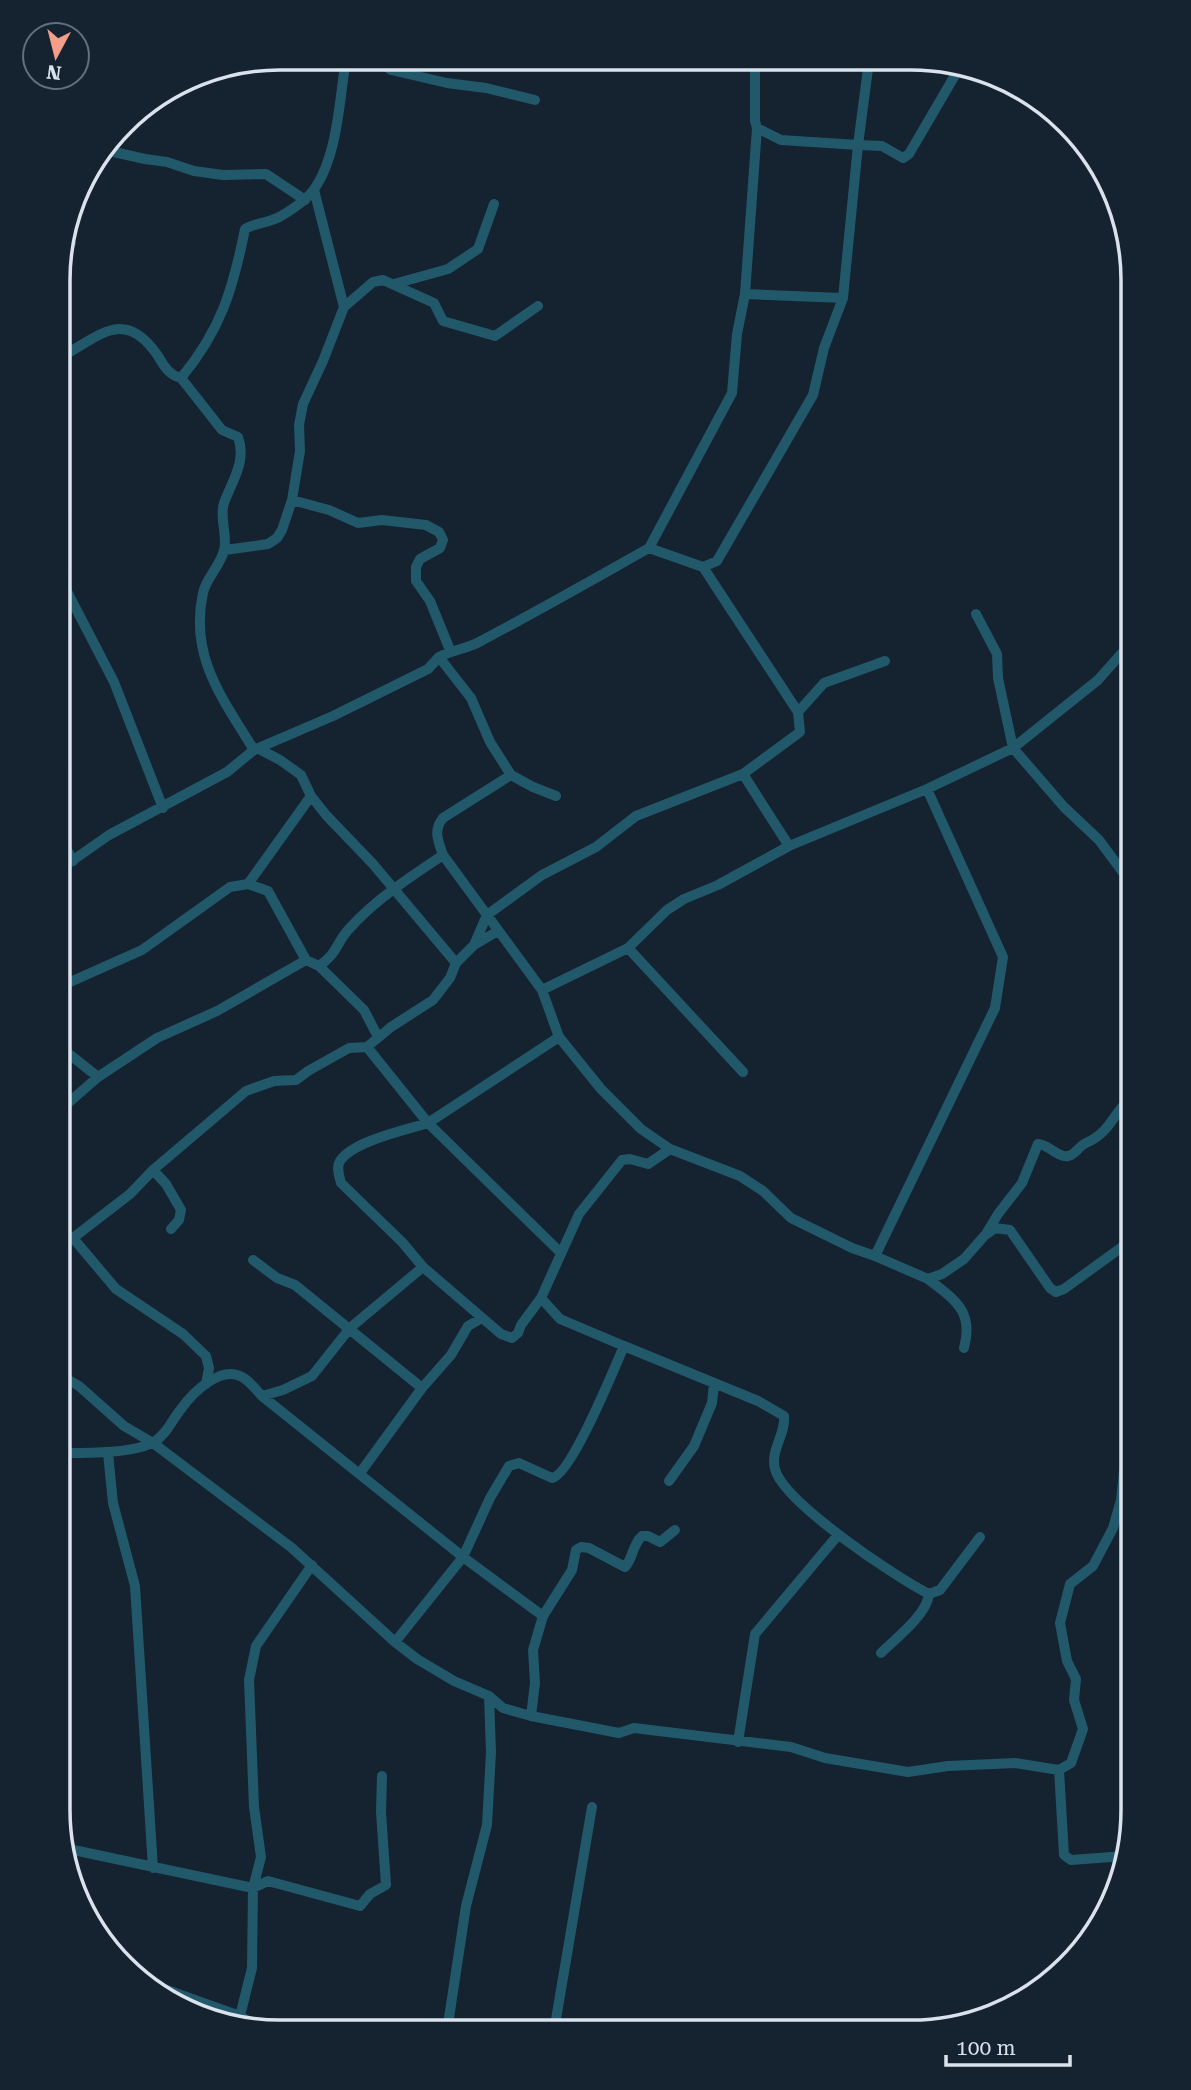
<svg xmlns="http://www.w3.org/2000/svg" width="1191" height="2090" viewBox="0 0 1191 2090" font-family="'Roboto Serif',serif">
<style>
.lines{fill:none;stroke-linecap:round;stroke-linejoin:round}
.minor{stroke:#21586a;stroke-width:10}
.rim{fill:none;stroke:#dae3ed;stroke-width:3.5}
</style>
<rect width="100%" height="100%" fill="#152230"/>
<g class="lines">
<path class="minor" d="M 368,58 L 382,63 L 391,70 L 447,83 L 486,88 L 535,100
M 757,128 L 781,140 L 858,145 L 869,61
M 105,150 L 145,159 L 167,162 L 194,171 L 223,175 L 266,174 L 305,200
M 62,245 L 71,243
M 394,284 L 448,269 L 478,249 L 494,204
M 745,294 L 757,128 L 755,121 L 755,61
M 344,307 L 373,282 L 383,280 L 434,303 L 443,321 L 495,336 L 538,306
M 59,358 C 99,337 124,306 158,356 C 164,366 169,375 181,378
M 292,500 L 329,510 L 358,523 L 382,520 L 426,525 L 439,532 L 443,540 L 440,548 L 420,559 L 416,567 L 416,581 L 430,601 L 450,650
M 649,548 L 732,393 L 737,334 L 745,294 L 843,298
M 225,550 L 268,544 L 277,538 L 282,530 L 292,500 L 300,451 L 299,425 L 303,404 L 323,361 L 344,307 L 314,190
M 703,567 L 798,712 L 824,683 L 885,661
M 59,576 L 114,682 L 163,808
M 976,614 L 997,654 L 998,678 L 1013,748 L 1098,680 L 1121,654
M 259,749 L 280,760 L 301,775 L 311,796 L 326,815 L 373,864 L 456,963 L 474,945 L 487,915 L 542,875 L 596,847 L 636,816 L 743,774 L 800,732 L 798,712
M 254,750 C 223,699 189,657 203,593 C 206,578 221,565 224,550 C 228,535 219,518 224,503 C 232,481 247,461 238,437 L 222,430 L 181,378 C 221,330 233,289 245,229 C 257,222 270,223 281,216 C 293,209 307,200 315,188 C 337,155 339,105 345,66 L 343,58
M 743,774 L 789,846
M 511,775 L 443,818 C 433,830 438,841 443,855 L 542,990 L 628,948
M 556,796 L 533,787 L 511,775 L 490,742 L 471,698 L 439,657 C 452,650 466,649 479,642 C 536,612 592,580 649,548 L 703,567 L 717,561 L 813,395 L 824,348 L 843,298 L 858,145 L 882,146 L 903,158 L 909,154 L 961,65
M 59,835 L 73,861
M 59,870 L 109,835 L 227,772 L 254,750 L 333,716 L 428,669 L 439,657
M 248,884 L 311,796
M 474,945 L 498,931
M 319,966 L 364,1010 L 378,1037
M 59,987 L 142,950 L 230,887 L 248,884 L 268,891 L 306,960
M 542,990 L 559,1037 L 601,1089 L 641,1129 L 670,1149 L 740,1176 L 763,1191 L 791,1218 L 852,1248 L 875,1256 L 928,1279 L 942,1274 L 964,1259 L 986,1234 L 998,1214 L 1022,1183 L 1038,1144 C 1048,1144 1058,1158 1068,1156 C 1075,1155 1079,1146 1086,1143 C 1113,1131 1113,1110 1133,1098
M 59,1046 L 98,1077
M 367,1047 L 428,1123 L 559,1037
M 743,1072 L 628,948 L 667,910 L 684,899 L 718,885 L 789,846 L 927,789 L 1013,748 L 1064,807 L 1099,840 L 1133,886
M 59,1111 L 98,1077 L 157,1038 L 217,1011 L 306,960 L 319,966 C 338,953 336,943 349,929 C 376,899 410,877 443,855
M 153,1170 L 166,1184 L 181,1210 L 179,1220 L 171,1229
M 987,1234 L 995,1228 L 1010,1230 L 1050,1288 L 1056,1292 L 1064,1289 L 1133,1239
M 73,1238 L 116,1289 L 183,1334 L 206,1356 L 209,1368 L 206,1384
M 58,1241 L 73,1238 L 130,1194 L 153,1170 L 246,1091 L 274,1081 L 296,1080 L 308,1071 L 349,1048 L 367,1047 L 391,1027 L 433,1000 L 450,978 L 456,963
M 875,1256 L 995,1008 L 1003,957 L 927,789
M 253,1260 L 277,1278 L 295,1285 L 422,1388 L 451,1355 L 468,1326 L 482,1318
M 423,1267 L 501,1334 L 512,1338 L 518,1333 L 521,1325 L 541,1298 L 579,1214 L 622,1160 L 630,1159 L 648,1164 L 670,1149
M 928,1279 C 955,1300 974,1311 964,1348
M 624,1346 L 758,1401 L 784,1416 C 786,1434 770,1450 775,1469 C 783,1502 897,1578 929,1594 L 940,1590 L 980,1537
M 58,1374 L 79,1386 L 124,1426 L 153,1443 L 292,1548 L 395,1642 L 463,1557 L 490,1498 L 509,1466 L 519,1463 L 552,1478 C 571,1475 614,1369 624,1346 L 560,1319 L 541,1298
M 262,1396 L 283,1390 L 312,1376 L 350,1328 L 423,1267 L 402,1242 L 341,1183 C 339,1175 336,1167 340,1161 C 353,1141 406,1130 428,1123 L 560,1252
M 58,1453 C 82,1453 133,1454 154,1442 C 167,1434 172,1420 181,1409 C 193,1392 221,1365 242,1377 C 250,1381 256,1390 262,1396 L 463,1557 L 543,1616 L 533,1650 L 535,1683 L 531,1716 L 503,1708 L 489,1696 L 454,1681 L 417,1659 L 395,1642
M 108,1453 L 113,1503 L 135,1586 L 153,1868
M 360,1473 L 422,1388
M 669,1481 L 694,1446 L 712,1403 L 714,1384
M 543,1616 L 572,1570 L 576,1550 L 581,1547 L 589,1548 L 625,1567 C 633,1559 632,1545 642,1536 L 648,1536 L 660,1542 L 675,1530
M 881,1653 C 895,1639 927,1615 929,1594
M 531,1716 L 619,1733 L 634,1728 L 791,1747 L 825,1758 L 908,1772 L 948,1766 L 1015,1763 L 1059,1770 L 1071,1763 L 1083,1729 L 1074,1700 L 1076,1679 L 1067,1661 L 1060,1623 L 1070,1584 L 1093,1566 L 1113,1528 L 1121,1500 L 1124,1471
M 738,1742 L 755,1634 L 838,1535
M 1059,1770 L 1064,1855 L 1071,1860 L 1125,1856
M 64,1848 L 253,1888 L 268,1881 L 360,1906 L 370,1894 L 386,1885 L 381,1812 L 382,1776
M 136,1979 L 240,2016 L 263,2030
M 240,2016 L 252,1968 L 253,1888 L 261,1857 L 254,1807 L 249,1680 L 256,1646 L 312,1565
M 447,2031 L 466,1906 L 487,1825 L 491,1752 L 489,1696
M 554,2031 L 592,1807"/>
</g>
<path d="M0 0H1191V2090H0ZM280 70H911A210 210 0 0 1 1121 280V1810A210 210 0 0 1 911 2020H280A210 210 0 0 1 70 1810V280A210 210 0 0 1 280 70Z" fill="#152230" fill-rule="evenodd"/>
<path class="rim" d="M280 70H911A210 210 0 0 1 1121 280V1810A210 210 0 0 1 911 2020H280A210 210 0 0 1 70 1810V280A210 210 0 0 1 280 70Z"/>
<g transform="translate(56 56) rotate(187)"><circle r="33" fill="#152230" stroke="#646f7c" stroke-width="2"/>
<path d="M0-5L12 26L0 18L-12 26Z" fill="#f49e89"/>
<text y="-10" font-size="19" font-weight="bold" text-anchor="middle" fill="#dae3ed">N</text>
</g>
<path d="M946 2055v10h124v-10" fill="none" stroke="#dae3ed" stroke-width="3.5"/>
<text x="956" y="2055" font-size="21" fill="#dae3ed" stroke="#152230" stroke-width="5" paint-order="stroke">100 m</text>
</svg>
